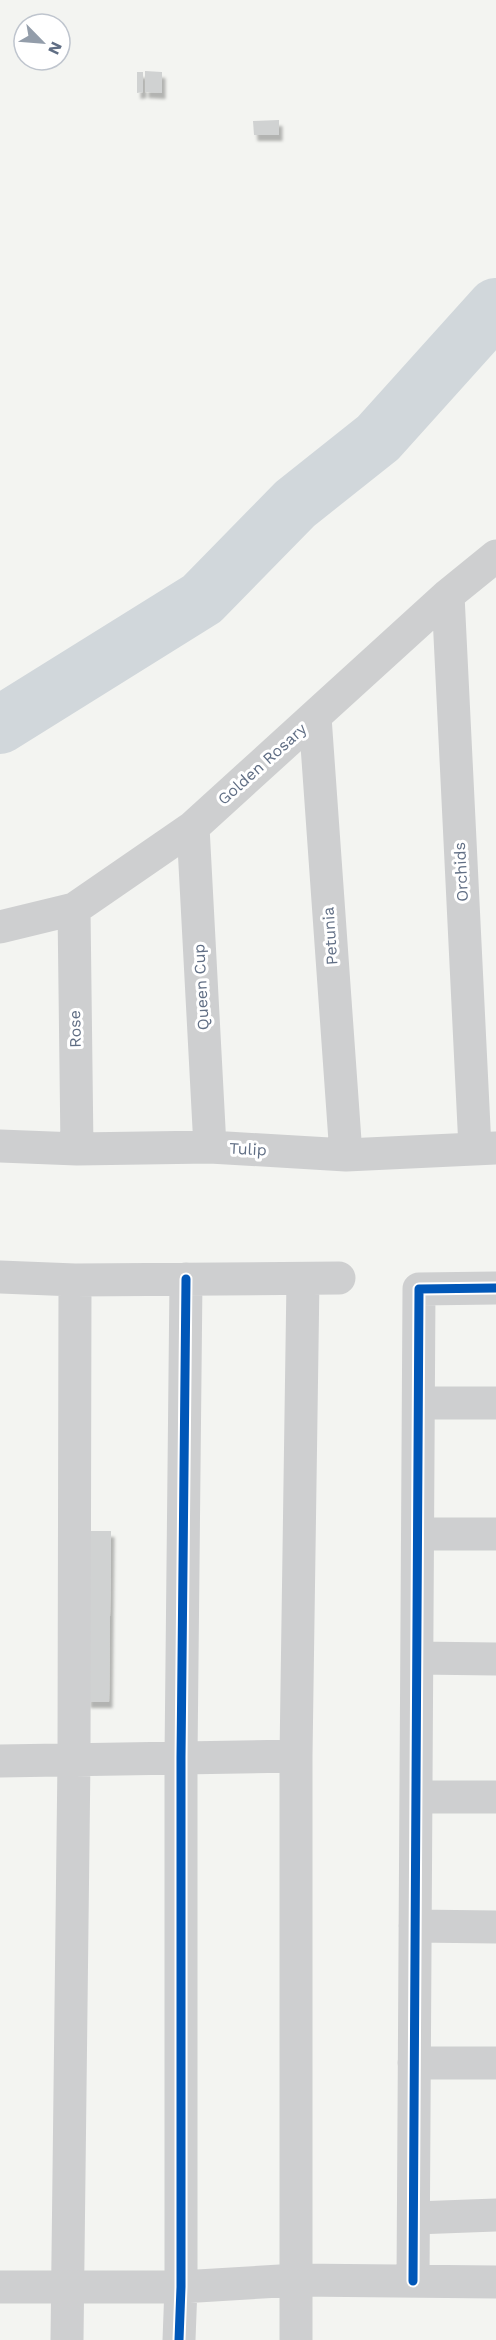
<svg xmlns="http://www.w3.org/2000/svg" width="496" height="2340" viewBox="0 0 496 2340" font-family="'Work Sans',sans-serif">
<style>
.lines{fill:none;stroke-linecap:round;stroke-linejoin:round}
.river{stroke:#d1d7db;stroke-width:58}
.building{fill:#d0d2d2;filter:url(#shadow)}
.minor{stroke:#cecfd0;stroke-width:33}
.cycleway-casing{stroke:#fff;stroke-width:13}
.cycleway{stroke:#0057b8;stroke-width:9}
.labels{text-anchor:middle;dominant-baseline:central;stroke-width:6;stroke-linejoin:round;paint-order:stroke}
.street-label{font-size:16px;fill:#606e84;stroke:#fff}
</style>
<defs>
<filter id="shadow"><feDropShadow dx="3.5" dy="6" stdDeviation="1.5" flood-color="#0004"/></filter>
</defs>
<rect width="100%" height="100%" fill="#f3f4f1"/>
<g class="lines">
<path class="river" d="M 0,725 L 202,599 L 295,504 L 378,438 L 496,307"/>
</g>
<path class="building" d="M 145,71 L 162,72 L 162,93 L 145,92 Z
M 137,72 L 143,72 L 143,92 L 137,93 Z
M 279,120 L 279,135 L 254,135 L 253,121 Z
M 89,1531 L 111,1531 L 109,1702 L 87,1702 Z"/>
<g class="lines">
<path class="minor" d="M 448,595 L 475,1148
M 315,717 L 346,1155
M 193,827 L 210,1147
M 74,909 L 77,1149
M 0,927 L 74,909 L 193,827 L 448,595 L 496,556
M 0,1146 L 77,1149 L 210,1147 L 346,1155 L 496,1148
M 0,1277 L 75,1280 L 339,1278
M 419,1403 L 496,1403
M 418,1534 L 496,1534
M 417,1658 L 496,1659
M 0,1761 L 296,1756
M 416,1797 L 496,1797
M 415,1926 L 496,1927
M 414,2063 L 496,2063
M 415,2218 L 496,2215
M 413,2281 L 419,1289 L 496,1288
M 0,2287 L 181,2287 L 297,2280 L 496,2282
M 67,2340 L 74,1758 L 75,1280
M 179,2340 L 181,2287 L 181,1757 L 186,1279
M 296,2340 L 296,1756 L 303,1279"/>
<defs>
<path id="cycleway" d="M 413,2281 L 419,1289 L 496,1288
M 179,2340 L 181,2287 L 181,1757 L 186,1279"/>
</defs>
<use href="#cycleway" class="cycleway-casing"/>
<use href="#cycleway" class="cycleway"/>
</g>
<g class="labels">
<g class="street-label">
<text transform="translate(262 764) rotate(-42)">Golden Rosary</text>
<text transform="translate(461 872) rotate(-93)">Orchids</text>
<text transform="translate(330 936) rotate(-94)">Petunia</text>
<text transform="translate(201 987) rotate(-93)">Queen Cup</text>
<text transform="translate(75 1029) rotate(-91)">Rose</text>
<text transform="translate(248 1149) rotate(3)">Tulip</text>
</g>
</g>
<g transform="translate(42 42) rotate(115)"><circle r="28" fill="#ffffff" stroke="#bfc5ce" stroke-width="1.5"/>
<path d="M0-4.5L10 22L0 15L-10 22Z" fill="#939daa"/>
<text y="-9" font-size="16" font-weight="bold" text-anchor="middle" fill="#606e84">N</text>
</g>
</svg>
